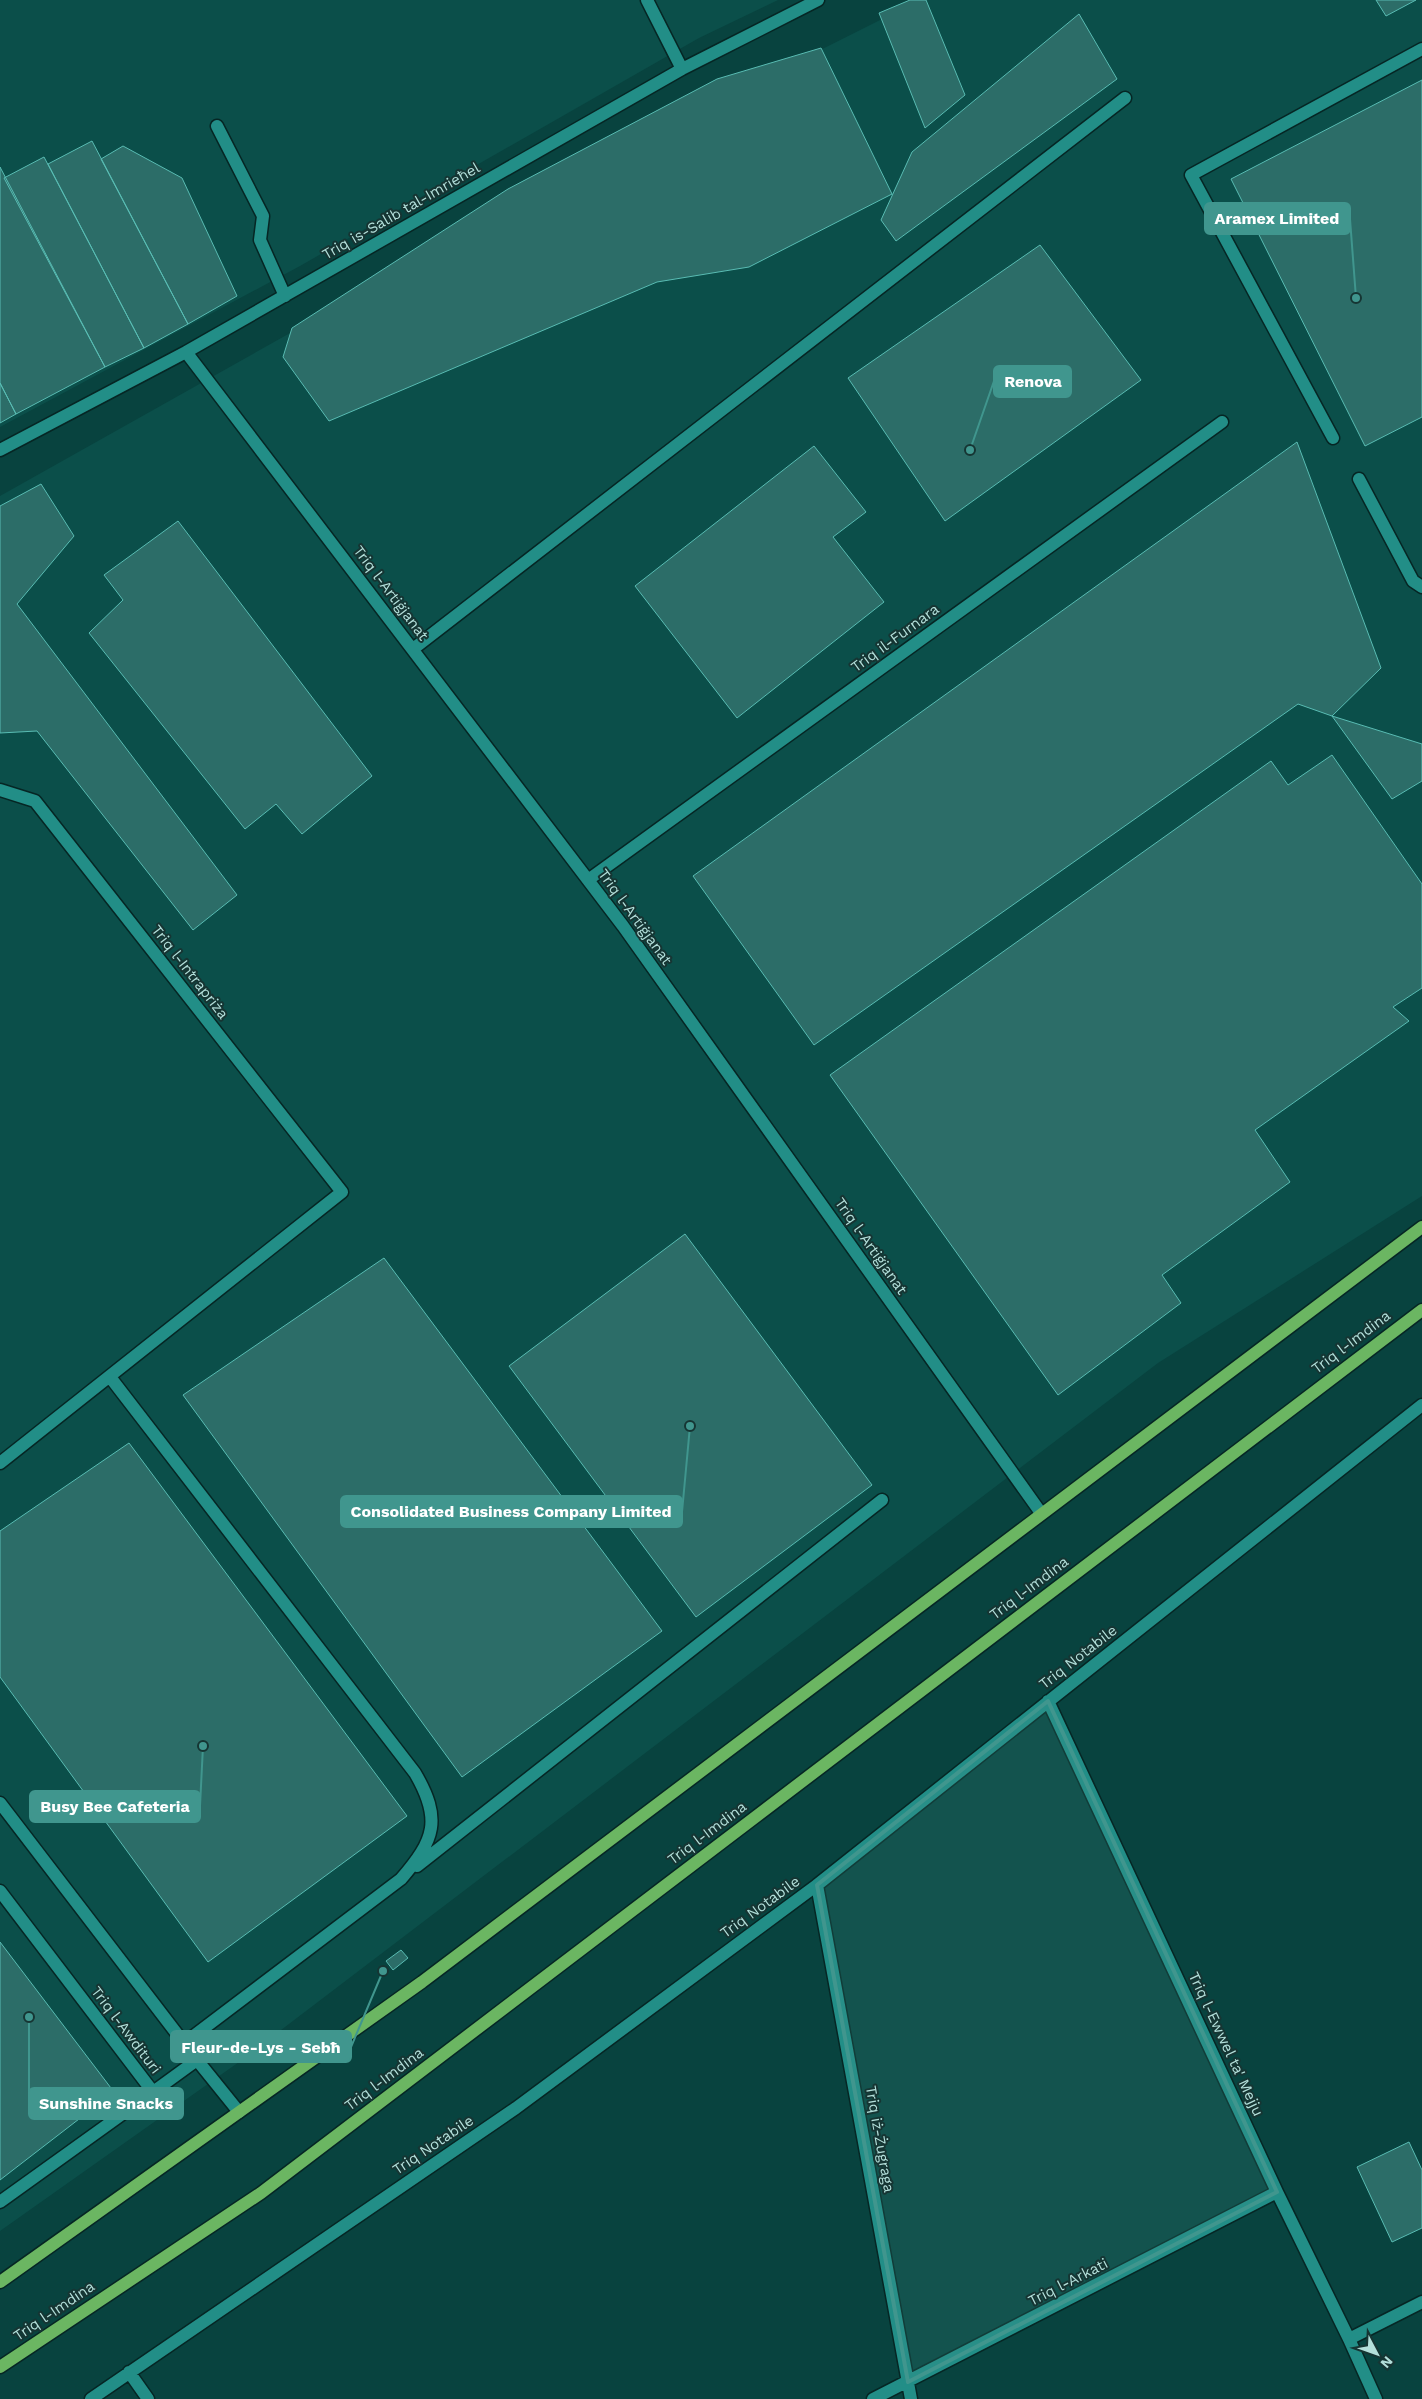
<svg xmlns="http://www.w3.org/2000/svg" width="1422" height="2399" viewBox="0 0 1422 2399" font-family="'Work Sans',sans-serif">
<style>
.built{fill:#0b4f4a}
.building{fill:#2c6d68;stroke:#59bcb3}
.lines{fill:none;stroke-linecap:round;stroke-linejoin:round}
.minor-casing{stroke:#062624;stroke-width:15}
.major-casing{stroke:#062624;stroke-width:15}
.minor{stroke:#228e87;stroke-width:12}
.major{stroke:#6bb662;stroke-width:12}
.marked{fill:#40968e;fill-opacity:0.2;stroke:#40968e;stroke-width:4;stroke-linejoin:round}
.labels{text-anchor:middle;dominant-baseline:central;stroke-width:4;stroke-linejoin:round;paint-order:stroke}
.street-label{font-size:15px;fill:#b3dfda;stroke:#163533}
.leader{fill:none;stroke:#40968e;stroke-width:2}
.callout-dot{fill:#40968e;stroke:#163533;stroke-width:2}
.callout{fill:#40968e;stroke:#40968e;stroke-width:2}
.callout-label{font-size:16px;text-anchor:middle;font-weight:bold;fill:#fff}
</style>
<rect width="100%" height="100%" fill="#08433f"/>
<path class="built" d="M 0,0 L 778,0 L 699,38 L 300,266 L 0,427 Z
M 920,0 L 1422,0 L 1422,1196 L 1158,1363 L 239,2062 L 0,2231 L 0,496 L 577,172 Z"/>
<path class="building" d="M 910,0 L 926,0 L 965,95 L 925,128 L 879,13 Z
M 1376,0 L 1416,0 L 1386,16 Z
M 1079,14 L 1117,79 L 896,241 L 881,220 L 912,152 Z
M 821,48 L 892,194 L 749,267 L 657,282 L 329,421 L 283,357 L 292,328 L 508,189 L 717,79 Z
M 1422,80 L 1422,417 L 1365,446 L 1231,179 Z
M 92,141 L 188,324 L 144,348 L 48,164 Z
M 123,146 L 182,178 L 237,296 L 188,324 L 101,159 Z
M 44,157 L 144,348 L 105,367 L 4,178 Z
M 0,167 L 105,367 L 16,414 L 0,383 Z
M 1040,245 L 1141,380 L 945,521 L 848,378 Z
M 0,383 L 16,414 L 0,423 Z
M 1297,442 L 1381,668 L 1332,716 L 1298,704 L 814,1045 L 693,876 Z
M 814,446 L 866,512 L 833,537 L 884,602 L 737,718 L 635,586 Z
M 41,484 L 74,536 L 17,604 L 237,895 L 193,930 L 37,731 L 0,733 L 0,506 Z
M 178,521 L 372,776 L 302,834 L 276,804 L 245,829 L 89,633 L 123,600 L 104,575 Z
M 1332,716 L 1422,744 L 1422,781 L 1392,799 Z
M 1332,755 L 1422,884 L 1422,988 L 1393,1007 L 1409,1021 L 1255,1130 L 1290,1182 L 1162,1275 L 1181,1303 L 1058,1395 L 830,1075 L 1271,761 L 1288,785 Z
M 685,1234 L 872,1485 L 696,1617 L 509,1366 Z
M 384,1258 L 662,1631 L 462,1777 L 183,1395 Z
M 129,1443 L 407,1816 L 208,1962 L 0,1677 L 0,1531 Z
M 0,1942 L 114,2092 L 0,2180 Z
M 401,1950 L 408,1958 L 393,1970 L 386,1961 Z
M 1409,2142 L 1422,2170 L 1422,2228 L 1392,2242 L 1357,2167 Z"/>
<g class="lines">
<defs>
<path id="minor" d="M 647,0 L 682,69
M 217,126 L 263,216 L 260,240 L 285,296
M 186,352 L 623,926 L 1041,1513
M 1333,438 L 1191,175 L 1422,49
M 0,450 L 186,352 L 682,69 L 818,0
M 1359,479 L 1413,581 L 1422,587
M 413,649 L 1125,98
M 0,790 L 35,801 L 342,1192 L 0,1463
M 588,880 L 1222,422
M 110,1377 L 415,1773 C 442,1819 435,1840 401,1879 L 183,2044
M 1048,1701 L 1277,2192 L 1349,2339 L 1376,2399
M 0,1803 L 197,2060
M 417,1866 L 882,1500
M 817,1885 L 911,2399
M 0,1891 L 153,2092 L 197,2060 L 239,2112
M 0,2202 L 153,2092
M 1349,2339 L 1422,2302
M 129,2372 L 148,2399
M 91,2399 L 516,2108 L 817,1885 L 1422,1405
M 873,2399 L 1277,2192"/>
<path id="major" d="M 0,2282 L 422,1982 L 1422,1227
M 0,2367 L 261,2193 L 1422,1310"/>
</defs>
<use href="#minor" class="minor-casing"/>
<use href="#major" class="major-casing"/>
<use href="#minor" class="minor"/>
<use href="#major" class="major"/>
</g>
<path class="marked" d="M 1048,1701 L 1277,2192 L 908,2382 L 817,1885 Z"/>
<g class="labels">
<g class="street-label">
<text transform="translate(401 211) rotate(-30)">Triq is-Salib tal-Imrieħel</text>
<text transform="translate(391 593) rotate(53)">Triq l-Artiġjanat</text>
<text transform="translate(895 638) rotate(-36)">Triq il-Furnara</text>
<text transform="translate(635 917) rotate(54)">Triq l-Artiġjanat</text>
<text transform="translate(190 972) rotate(52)">Triq l-Intrapriża</text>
<text transform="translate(871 1246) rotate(55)">Triq l-Artiġjanat</text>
<text transform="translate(1351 1342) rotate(-37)">Triq l-Imdina</text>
<text transform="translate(1029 1588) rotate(-37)">Triq l-Imdina</text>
<text transform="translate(1078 1657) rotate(-38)">Triq Notabile</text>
<text transform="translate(707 1833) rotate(-37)">Triq l-Imdina</text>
<text transform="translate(760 1907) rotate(-36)">Triq Notabile</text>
<text transform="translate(126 2030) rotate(53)">Triq l-Awdituri</text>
<text transform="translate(1226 2044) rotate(65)">Triq l-Ewwel ta' Mejju</text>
<text transform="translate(384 2079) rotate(-37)">Triq l-Imdina</text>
<text transform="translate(880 2139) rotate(80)">Triq iż-Żugraga</text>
<text transform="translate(433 2145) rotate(-34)">Triq Notabile</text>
<text transform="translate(1068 2282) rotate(-27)">Triq l-Arkati</text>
<text transform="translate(54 2311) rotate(-34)">Triq l-Imdina</text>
</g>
</g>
<path class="leader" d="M1356 298L1350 219M970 450L994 381M690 1426L682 1512M203 1746L200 1806M383 1971L351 2047M29 2017L29 2103"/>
<g class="callout-dot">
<circle cx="1356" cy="298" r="5"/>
<circle cx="970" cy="450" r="5"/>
<circle cx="690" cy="1426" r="5"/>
<circle cx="203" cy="1746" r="5"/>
<circle cx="383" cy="1971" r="5"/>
<circle cx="29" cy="2017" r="5"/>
</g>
<g class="callout">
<rect x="1205" y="203" width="145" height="31" rx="5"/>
<rect x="994" y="366" width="77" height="31" rx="5"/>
<rect x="341" y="1496" width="341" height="31" rx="5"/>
<rect x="30" y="1791" width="170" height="31" rx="5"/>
<rect x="171" y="2031" width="180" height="31" rx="5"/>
<rect x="29" y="2088" width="154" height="31" rx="5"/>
</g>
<g class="callout-label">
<text x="1277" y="224">Aramex Limited</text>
<text x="1033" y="387">Renova</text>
<text x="511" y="1517">Consolidated Business Company Limited</text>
<text x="115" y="1812">Busy Bee Cafeteria</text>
<text x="261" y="2053">Fleur-de-Lys - Sebħ</text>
<text x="106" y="2109">Sunshine Snacks</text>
</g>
<g transform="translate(1377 2354) rotate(131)" stroke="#163533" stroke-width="4" paint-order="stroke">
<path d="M0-4L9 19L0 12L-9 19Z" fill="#b3dfda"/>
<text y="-8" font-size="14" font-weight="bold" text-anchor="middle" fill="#b3dfda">N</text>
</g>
</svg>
